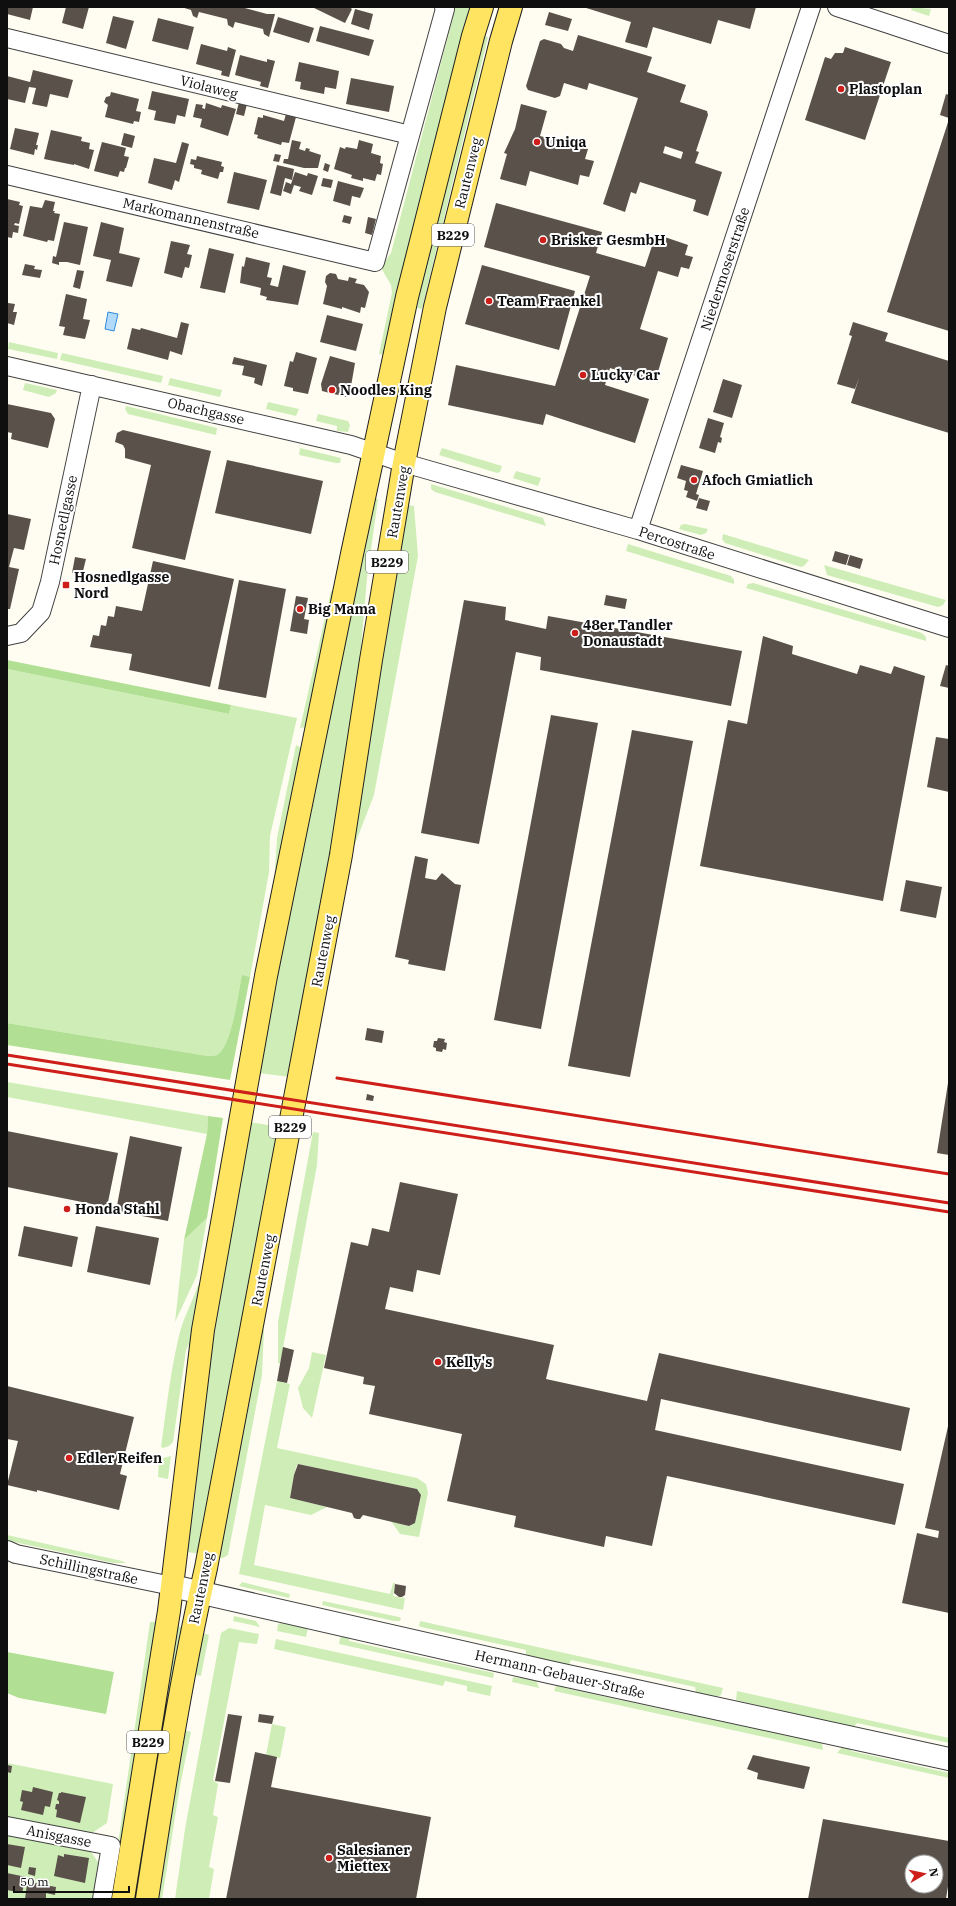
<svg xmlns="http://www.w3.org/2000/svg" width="956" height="1906" viewBox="0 0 956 1906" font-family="'IBM Plex Serif',serif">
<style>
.green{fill:#cfeeb7}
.forest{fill:#b1e095}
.water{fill:#b1dafb;stroke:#318ad9}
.building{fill:#59514a;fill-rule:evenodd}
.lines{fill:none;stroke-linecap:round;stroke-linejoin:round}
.minor-casing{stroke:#424242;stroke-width:20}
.tertiary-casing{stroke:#424242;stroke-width:24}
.primary-casing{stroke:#202020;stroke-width:24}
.minor{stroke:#fff;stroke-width:18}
.tertiary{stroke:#fff;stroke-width:22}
.primary{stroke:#ffe461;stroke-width:22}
.rail{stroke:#cd1e1a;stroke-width:3}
.poi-dot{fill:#cd1e1a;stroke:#fff;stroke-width:1.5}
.labels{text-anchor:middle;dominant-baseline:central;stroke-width:4;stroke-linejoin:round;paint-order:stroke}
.shield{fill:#fff;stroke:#575757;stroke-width:1}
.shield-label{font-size:13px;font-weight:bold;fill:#0f0f0f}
.street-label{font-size:14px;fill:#0f0f0f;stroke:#fff}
.poi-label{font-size:14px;font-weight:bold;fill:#0f0f0f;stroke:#fff;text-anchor:start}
</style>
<rect width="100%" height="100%" fill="#fffdf1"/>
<path class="green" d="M 456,7 L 475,7 L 385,355 L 379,354 L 392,293 L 391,285 L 380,266 L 386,260 L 391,253 L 453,17 L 453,10 Z
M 912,7 L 931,9 L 929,16 L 911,10 Z
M 483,36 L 488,37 L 422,309 L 417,308 L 424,264 Z
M 9,342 L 58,353 L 57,359 L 8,349 Z
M 62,353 L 163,376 L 161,383 L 60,360 Z
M 170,378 L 222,390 L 220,397 L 168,385 Z
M 25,383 L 57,390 L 56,393 L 49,397 L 23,390 Z
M 268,402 L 299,409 L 296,416 L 266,409 Z
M 126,406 L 217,428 L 216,435 L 128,414 L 125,409 Z
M 318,414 L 348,421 L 350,425 L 348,432 L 337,431 L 337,426 L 316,421 Z
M 300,448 L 341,458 L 340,463 L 336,463 L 299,455 Z
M 442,448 L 502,466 L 500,472 L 497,473 L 439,455 Z
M 516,471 L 541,478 L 538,486 L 513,478 Z
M 431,484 L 543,518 L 546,526 L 435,492 L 431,489 Z
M 372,497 L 378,499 L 367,578 L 356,706 L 331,856 L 290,1077 L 259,1073 L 291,897 Z
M 406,505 L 414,506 L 418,556 L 374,795 L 355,844 L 353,843 L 382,651 L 395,584 Z
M 685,524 L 708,529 L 706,533 L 701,535 L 679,529 L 681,525 Z
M 723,534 L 809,560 L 804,566 L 801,567 L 725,543 L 722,539 Z
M 628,544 L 731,576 L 734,580 L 734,584 L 626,551 Z
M 824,565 L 946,600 L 943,605 L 938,607 L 827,575 Z
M 753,583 L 922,633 L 926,637 L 926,641 L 746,588 L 748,584 Z
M 331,591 L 334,592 L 307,727 L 300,728 Z
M 7,669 L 229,714 L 231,705 L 297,718 L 270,836 L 269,872 L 250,977 L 242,976 C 238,993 232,1046 217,1055 C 215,1056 211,1056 208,1056 L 7,1023 Z
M 296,745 L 303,749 L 277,870 L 275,869 L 277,838 Z
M 7,1082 L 208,1116 L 207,1134 L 7,1097 Z
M 249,1122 L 280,1127 L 201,1554 L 187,1552 L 195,1499 L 203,1403 Z
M 313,1132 L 319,1133 L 317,1165 L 280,1364 L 278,1363 L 278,1322 Z
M 207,1218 L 197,1275 L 175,1322 L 184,1240 Z
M 201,1284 L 192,1338 L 186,1350 L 173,1442 L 169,1446 L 163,1448 L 161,1447 C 166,1411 170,1375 178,1340 C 182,1320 192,1303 198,1285 Z
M 262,1328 L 264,1330 L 262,1375 L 228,1555 L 223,1558 L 216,1557 Z
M 312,1352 L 326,1355 L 312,1418 L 303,1408 L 298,1388 L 309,1368 Z
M 277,1381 L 290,1384 L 277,1448 L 417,1478 L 426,1484 L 428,1493 L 419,1537 L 400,1534 L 391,1521 L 409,1526 L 415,1523 L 421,1495 L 417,1489 L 298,1464 L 296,1467 L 290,1498 L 327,1507 L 311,1515 L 265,1505 L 254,1565 L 390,1594 L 393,1583 L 395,1583 L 393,1596 L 405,1598 L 403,1610 L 239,1574 Z
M 171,1456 L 168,1479 L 158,1477 L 159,1459 Z
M 7,1535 L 122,1561 L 126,1563 L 113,1563 L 9,1541 L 7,1539 Z
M 242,1582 L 290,1594 L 289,1598 L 239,1586 Z
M 323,1601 L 399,1617 L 401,1618 L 400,1621 L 394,1621 L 322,1605 Z
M 234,1616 L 256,1621 L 260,1627 L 233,1621 Z
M 420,1621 L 723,1688 L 721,1695 L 717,1697 L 696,1693 L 695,1687 L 571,1660 L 569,1665 L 526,1656 L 526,1650 L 421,1627 L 419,1626 Z
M 150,1622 L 156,1622 L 113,1899 L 110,1899 Z
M 281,1623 L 308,1628 L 306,1637 L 277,1631 L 278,1624 Z
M 171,1625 L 182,1627 L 160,1748 L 158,1774 L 140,1899 L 132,1899 Z
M 229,1628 L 259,1634 L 257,1644 L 239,1642 L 213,1780 L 218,1784 L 213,1815 L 218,1817 L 209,1867 L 214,1869 L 209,1899 L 175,1899 L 185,1829 L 221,1633 Z
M 203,1633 L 209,1635 L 201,1676 L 195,1675 Z
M 341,1634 L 349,1636 L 349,1641 L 494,1673 L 493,1678 L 339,1644 Z
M 276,1639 L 492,1686 L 490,1696 L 467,1691 L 467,1686 L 445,1681 L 443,1686 L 274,1649 Z
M 521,1674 L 535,1677 L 539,1688 L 512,1682 L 513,1677 L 520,1678 Z
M 557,1683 L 565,1683 L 565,1688 L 689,1715 L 690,1712 L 822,1742 L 823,1750 L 554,1691 Z
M 737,1691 L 949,1738 L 949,1743 L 857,1723 L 853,1728 L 736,1700 Z
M 272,1724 L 286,1727 L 280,1758 L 266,1755 Z
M 185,1730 L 191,1732 L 180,1786 L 162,1899 L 156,1899 Z
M 843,1746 L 851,1748 L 851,1751 L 949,1773 L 949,1778 L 837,1753 Z
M 7,1763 L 113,1784 L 107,1823 L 89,1835 L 7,1818 Z
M 7,1832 L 89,1849 L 100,1865 L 95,1899 L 7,1899 Z"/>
<path class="forest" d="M 7,660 L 231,705 L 229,714 L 7,669 Z
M 242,975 L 250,977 L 230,1080 L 7,1045 L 7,1023 L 208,1056 C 211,1056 214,1056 217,1055 C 232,1046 238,993 242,975 Z
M 208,1116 L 223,1118 L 207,1218 L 184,1240 L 207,1134 Z
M 7,1652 L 114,1672 L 106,1714 L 19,1698 L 7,1693 Z"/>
<path class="water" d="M 108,312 L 118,314 L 114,331 L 105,329 Z"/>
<path class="building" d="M 7,7 L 33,7 L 30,20 L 7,14 Z
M 66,7 L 89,7 L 83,29 L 62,23 Z
M 181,7 L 241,7 L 267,14 L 275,14 L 269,37 L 264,34 L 263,29 L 235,22 L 233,28 L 228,25 L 227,19 L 199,12 L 197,18 L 193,16 L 191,10 Z
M 312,7 L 349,7 L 352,9 L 345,23 Z
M 583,7 L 756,7 L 750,29 L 718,20 L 711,44 L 653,27 L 647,48 L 625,42 L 631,22 Z
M 355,9 L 373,14 L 369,30 L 351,24 Z
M 549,12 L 572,19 L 568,31 L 545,25 Z
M 113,16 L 134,21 L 126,49 L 106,43 Z
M 278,17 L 314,28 L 309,43 L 273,32 Z
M 158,18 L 194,27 L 188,50 L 152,41 Z
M 320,26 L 374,40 L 369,56 L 316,41 Z
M 578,35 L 652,57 L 647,72 L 686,85 L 680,102 L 707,111 L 708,115 L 696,151 L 699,152 L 695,163 L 722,172 L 708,216 L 693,211 L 696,200 L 640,182 L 636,194 L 631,192 L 625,212 L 603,204 L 638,98 L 589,83 L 587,90 L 564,83 L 560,96 L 555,98 L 528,90 L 526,86 L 540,41 L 544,39 L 561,44 L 564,48 L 573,51 ZM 665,146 L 683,152 L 681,159 L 663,153 Z
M 201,44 L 227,51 L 228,47 L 236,50 L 229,77 L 221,75 L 222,71 L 196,64 Z
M 845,47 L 891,62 L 865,140 L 805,120 L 825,57 L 831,59 L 835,53 L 843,53 Z
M 240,55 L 267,62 L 267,59 L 275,61 L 268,88 L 260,86 L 261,82 L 235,75 Z
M 299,62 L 339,71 L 336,89 L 325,87 L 324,94 L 300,89 L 301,82 L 295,81 Z
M 33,70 L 73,80 L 68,98 L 50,94 L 47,107 L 32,104 L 36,88 L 29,87 L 25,103 L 7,99 L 7,76 L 30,82 Z
M 351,78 L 394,86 L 389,112 L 346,104 Z
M 152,91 L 189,99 L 185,117 L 177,115 L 175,124 L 154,120 L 156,111 L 148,109 Z
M 111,92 L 139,99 L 136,111 L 141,112 L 139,122 L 134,121 L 133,124 L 105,117 L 108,105 L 104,102 L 106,97 L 110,96 Z
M 946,94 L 949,95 L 949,118 L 940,115 Z
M 239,102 L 247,104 L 244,116 L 236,114 Z
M 206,103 L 221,108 L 222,105 L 236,109 L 228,136 L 200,127 L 202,119 L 193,117 L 196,104 L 203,105 L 202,108 L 205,109 Z
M 521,104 L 547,111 L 540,136 L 588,149 L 585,159 L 594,161 L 589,177 L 580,175 L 578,185 L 530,171 L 526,186 L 500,179 L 507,154 L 504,153 L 515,129 Z
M 286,114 L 296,117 L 289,143 L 282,142 L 281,145 L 257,138 L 258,135 L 254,134 L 258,117 L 263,118 L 263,115 L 284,121 Z
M 949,119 L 949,331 L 887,312 Z
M 15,128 L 39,133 L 36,145 L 38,145 L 37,150 L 35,149 L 34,155 L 10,149 Z
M 51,130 L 82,137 L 81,141 L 90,143 L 89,149 L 94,150 L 89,169 L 74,164 L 74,165 L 44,159 Z
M 124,133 L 135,136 L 132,148 L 121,145 Z
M 292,140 L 301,142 L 299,149 L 305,151 L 306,148 L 310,149 L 309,151 L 321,155 L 318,168 L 304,168 L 283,163 L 284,159 L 288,159 Z
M 359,140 L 373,144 L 371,153 L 381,156 L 380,163 L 383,164 L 381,175 L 377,174 L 375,181 L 363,178 L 363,181 L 351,178 L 352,175 L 334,169 L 340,147 L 345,149 L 346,147 L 357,149 Z
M 102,142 L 126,148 L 124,156 L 129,157 L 126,168 L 125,168 L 124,172 L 120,171 L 118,177 L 94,171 Z
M 182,142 L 189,144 L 179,182 L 175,180 L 172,190 L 148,183 L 154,158 L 176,163 Z
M 275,154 L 281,155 L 279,162 L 273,161 Z
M 197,156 L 222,162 L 221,166 L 224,167 L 223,172 L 220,172 L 218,179 L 201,174 L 202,170 L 194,168 L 194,165 L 190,164 L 191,159 L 196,160 Z
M 325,163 L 330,165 L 328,172 L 323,170 Z
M 277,165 L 294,169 L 292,180 L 285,178 L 281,196 L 270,193 Z
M 234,172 L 267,180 L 259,210 L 227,203 Z
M 295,172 L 307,176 L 308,173 L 318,176 L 312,195 L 299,191 L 301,187 L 294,185 L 291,194 L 283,191 L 286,182 L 291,184 Z
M 323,178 L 333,180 L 331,188 L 321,186 Z
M 338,181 L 364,188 L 360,198 L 352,196 L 350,206 L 333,201 Z
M 7,199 L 20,202 L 19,205 L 23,206 L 19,224 L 15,223 L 14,225 L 19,226 L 18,233 L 13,232 L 12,238 L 7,237 Z
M 45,200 L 55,202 L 53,211 L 55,211 L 54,213 L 60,214 L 54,241 L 48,240 L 47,242 L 23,236 L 30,206 L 42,208 Z
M 496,203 L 602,232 L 596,253 L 645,267 L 656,234 L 688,245 L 685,255 L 693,257 L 689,269 L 681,267 L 678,277 L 658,271 L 640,329 L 668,338 L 655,382 L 610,368 L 605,385 L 649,399 L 635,443 L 546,414 L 543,425 L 448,405 L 456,365 L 555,386 L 590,276 L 484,247 Z
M 344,215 L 352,217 L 350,224 L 342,222 Z
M 368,217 L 376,219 L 372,235 L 365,233 Z
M 64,222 L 88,227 L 80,265 L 67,262 L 59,262 L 59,265 L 52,263 L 53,256 L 56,257 Z
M 101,222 L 124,228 L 119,253 L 140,258 L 132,287 L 106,281 L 111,260 L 93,256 Z
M 171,241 L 190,245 L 187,254 L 192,255 L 189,268 L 185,267 L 182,278 L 164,273 Z
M 209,248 L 234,254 L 225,293 L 200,288 Z
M 246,257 L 270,263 L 267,277 L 272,278 L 270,285 L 278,287 L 283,265 L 306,271 L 298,305 L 266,300 L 267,297 L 260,295 L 261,288 L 240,283 L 242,266 L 244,267 Z
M 25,264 L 35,266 L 34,269 L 42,270 L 40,278 L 22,275 Z
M 482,265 L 575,291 L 559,350 L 465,324 Z
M 77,270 L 84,271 L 80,289 L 73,287 Z
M 330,273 L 336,274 L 338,279 L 348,281 L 349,277 L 357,279 L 355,283 L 364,285 L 369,292 L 365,308 L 361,307 L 360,313 L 342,307 L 342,309 L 323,304 L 327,286 L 325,282 L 326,276 Z
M 66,294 L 87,299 L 83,319 L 90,320 L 85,339 L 63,335 L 65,327 L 59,326 Z
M 8,303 L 15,304 L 13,312 L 17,312 L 14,325 L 7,323 Z
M 327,315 L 363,324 L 356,351 L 320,342 Z
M 181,322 L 189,324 L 182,355 L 170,351 L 168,360 L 127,349 L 132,328 L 140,330 L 141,328 L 177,338 Z
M 853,322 L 888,333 L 885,341 L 949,361 L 949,433 L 851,403 L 859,378 L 855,389 L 837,384 L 852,336 L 849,335 Z
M 296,352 L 317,358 L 308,394 L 293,391 L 293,388 L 284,386 L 290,361 L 293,362 Z
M 330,356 L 355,363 L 350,392 L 346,397 L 322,391 L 321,384 Z
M 234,357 L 267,365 L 262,386 L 254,383 L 255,378 L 242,375 L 244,366 L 232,364 Z
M 723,379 L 742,385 L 732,418 L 713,412 Z
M 7,404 L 51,413 L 55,419 L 48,448 L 11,439 L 12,433 L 7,432 Z
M 708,418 L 724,423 L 720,437 L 722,438 L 721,443 L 718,442 L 715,453 L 699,448 Z
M 123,430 L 211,451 L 185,560 L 132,548 L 151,465 L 125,458 L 125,449 L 123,445 L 115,442 L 117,433 Z
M 227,460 L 323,481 L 311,534 L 215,513 Z
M 681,465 L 703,471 L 696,494 L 699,495 L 697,501 L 686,497 L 688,491 L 684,490 L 686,481 L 677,478 Z
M 699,498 L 710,501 L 707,511 L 696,508 Z
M 7,514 L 31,519 L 24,550 L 14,548 L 9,567 L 19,569 L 10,609 L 7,609 Z
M 835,551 L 849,555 L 846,565 L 832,561 Z
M 850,555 L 863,559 L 860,569 L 847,565 Z
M 75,557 L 86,559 L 82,575 L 72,573 Z
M 153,561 L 234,579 L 210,687 L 129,670 L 132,654 L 90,647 L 93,635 L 99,636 L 101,625 L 106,626 L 108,616 L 114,617 L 116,606 L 142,611 Z
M 239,580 L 286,589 L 266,698 L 218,689 Z
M 606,595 L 627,599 L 625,609 L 604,605 Z
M 296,596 L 308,598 L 304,619 L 309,620 L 307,634 L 290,631 Z
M 464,600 L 506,607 L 505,620 L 546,629 L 548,616 L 742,651 L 731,706 L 540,670 L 541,657 L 516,652 L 479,844 L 421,833 Z
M 763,636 L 793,646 L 792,654 L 857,674 L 860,665 L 891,674 L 894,666 L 925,676 L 883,901 L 700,866 L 728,720 L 747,724 Z
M 946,665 L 949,666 L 949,688 L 940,686 Z
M 551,715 L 598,723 L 541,1029 L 494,1020 Z
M 632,730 L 693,741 L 630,1077 L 568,1066 Z
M 936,737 L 949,739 L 949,792 L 927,787 Z
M 415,856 L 428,859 L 425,878 L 436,880 L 442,873 L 455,884 L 461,885 L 445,971 L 408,964 L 409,960 L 395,957 Z
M 906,880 L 942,887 L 936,918 L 900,911 Z
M 367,1028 L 384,1031 L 382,1043 L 365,1040 Z
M 438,1038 L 445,1039 L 444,1042 L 447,1043 L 446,1050 L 443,1049 L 442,1052 L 436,1051 L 436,1048 L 433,1047 L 434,1041 L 437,1041 Z
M 948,1083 L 949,1083 L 949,1155 L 937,1153 Z
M 367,1094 L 374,1096 L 373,1101 L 366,1100 Z
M 7,1131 L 118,1153 L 107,1207 L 7,1187 Z
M 130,1136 L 182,1147 L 168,1221 L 116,1211 Z
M 400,1182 L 458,1194 L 440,1275 L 417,1270 L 413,1292 L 390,1287 L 385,1309 L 554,1345 L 546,1379 L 647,1401 L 659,1353 L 910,1408 L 901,1451 L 661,1399 L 655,1430 L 904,1484 L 895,1525 L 667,1476 L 652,1546 L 606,1536 L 604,1547 L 514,1527 L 516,1516 L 447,1501 L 462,1434 L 369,1414 L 375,1386 L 363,1384 L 364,1377 L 324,1368 L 351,1242 L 368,1246 L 372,1228 L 389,1232 Z
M 24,1226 L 78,1237 L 72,1267 L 18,1256 Z
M 96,1226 L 159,1238 L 150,1285 L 87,1272 Z
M 283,1347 L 294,1350 L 287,1383 L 277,1381 Z
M 7,1386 L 134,1417 L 120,1474 L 127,1476 L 119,1510 L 37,1490 L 37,1492 L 7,1485 L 18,1441 L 7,1439 Z
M 949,1422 L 949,1613 L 902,1603 L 917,1533 L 938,1538 L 939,1531 L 925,1528 Z
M 298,1464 L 417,1489 L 421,1495 L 415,1523 L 409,1526 L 363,1515 L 360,1519 L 357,1519 L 354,1518 L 352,1513 L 290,1498 L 294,1475 Z
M 395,1584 L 406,1586 L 405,1595 L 402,1597 L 399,1597 L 394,1593 Z
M 228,1714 L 242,1716 L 230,1783 L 215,1781 Z
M 259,1714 L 274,1716 L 272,1724 L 258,1722 Z
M 255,1752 L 277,1757 L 271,1787 L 431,1817 L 416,1899 L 226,1899 Z
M 753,1755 L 810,1767 L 804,1789 L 757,1779 L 758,1773 L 747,1769 Z
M 7,1765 L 12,1766 L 11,1773 L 7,1772 Z
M 33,1787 L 53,1792 L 50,1807 L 45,1806 L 43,1815 L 21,1810 L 23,1802 L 20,1801 L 22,1790 L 32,1792 Z
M 61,1792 L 86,1797 L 80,1823 L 56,1817 L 57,1810 L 55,1809 L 56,1804 L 59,1804 L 59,1801 L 57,1800 L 59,1793 L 61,1793 Z
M 823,1819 L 949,1841 L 949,1880 L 946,1899 L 808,1899 ZM 912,1862 L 936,1862 L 936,1886 L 912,1886 Z
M 7,1844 L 25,1847 L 21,1868 L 7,1865 Z
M 64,1854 L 89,1858 L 85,1883 L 54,1876 L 58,1855 L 64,1857 Z
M 29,1867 L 36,1868 L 35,1876 L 28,1874 Z
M 7,1873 L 26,1877 L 22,1893 L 7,1890 Z
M 34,1883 L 56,1887 L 55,1895 L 46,1893 L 46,1899 L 25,1899 L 27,1884 L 34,1886 Z"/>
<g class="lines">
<defs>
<path id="minor" d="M 837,7 L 949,44
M 7,38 L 410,135
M 7,175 L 375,262 L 445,9 L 444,7
M 7,366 L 351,445 L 404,463 L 638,530 L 949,628
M 638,530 L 811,7
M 7,636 L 21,633 L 41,612 L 50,582 L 92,385
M 7,1550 L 16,1554 L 172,1586
M 7,1826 L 111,1846 L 102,1899"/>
<path id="tertiary" d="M 172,1586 L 549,1672 L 949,1759"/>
<path id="primary" d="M 123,1899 L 169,1611 L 203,1330 L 266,976 L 352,554 L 407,297 L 473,36 L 482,7
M 147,1899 C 164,1788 181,1677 206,1568 L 341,855 L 371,660 L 404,463 L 435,307 L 501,41 L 511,7"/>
</defs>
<use href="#minor" class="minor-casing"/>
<use href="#tertiary" class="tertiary-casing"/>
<use href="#primary" class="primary-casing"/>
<use href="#minor" class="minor"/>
<use href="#tertiary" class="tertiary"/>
<use href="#primary" class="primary"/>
<path class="rail" d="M 7,1055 L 949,1203
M 7,1064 L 949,1212
M 337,1078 L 949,1174"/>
</g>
<g class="poi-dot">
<circle cx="841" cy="89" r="4"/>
<circle cx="537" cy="142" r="4"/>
<circle cx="543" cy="240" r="4"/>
<circle cx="489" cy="301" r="4"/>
<circle cx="583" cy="375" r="4"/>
<circle cx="332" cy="390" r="4"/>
<circle cx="694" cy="480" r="4"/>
<rect x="62" y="581" width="8" height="8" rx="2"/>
<circle cx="300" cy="609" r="4"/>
<circle cx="575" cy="633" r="4"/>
<circle cx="67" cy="1209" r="4"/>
<circle cx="438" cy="1362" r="4"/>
<circle cx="69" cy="1458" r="4"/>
<circle cx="329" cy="1858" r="4"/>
</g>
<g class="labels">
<g class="shield">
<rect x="432" y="224" width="42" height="22" rx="3"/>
<rect x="366" y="551" width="42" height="22" rx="3"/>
<rect x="269" y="1116" width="42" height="22" rx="3"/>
<rect x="127" y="1731" width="42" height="22" rx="3"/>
</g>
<g class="shield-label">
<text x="453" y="235">B229</text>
<text x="387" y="562">B229</text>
<text x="290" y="1127">B229</text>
<text x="148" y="1742">B229</text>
</g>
<g class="street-label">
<text transform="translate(209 87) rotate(14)">Violaweg</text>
<text transform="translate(468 173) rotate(-76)">Rautenweg</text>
<text transform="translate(191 218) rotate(13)">Markomannenstraße</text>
<text transform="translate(725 269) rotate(-72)">Niedermoserstraße</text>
<text transform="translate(206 411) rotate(13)">Obachgasse</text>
<text transform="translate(398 502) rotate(-80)">Rautenweg</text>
<text transform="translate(63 520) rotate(-78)">Hosnedlgasse</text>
<text transform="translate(677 543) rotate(18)">Percostraße</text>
<text transform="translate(323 951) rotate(-79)">Rautenweg</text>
<text transform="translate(263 1270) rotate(-79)">Rautenweg</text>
<text transform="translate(89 1569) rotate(12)">Schillingstraße</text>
<text transform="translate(201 1588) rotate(-78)">Rautenweg</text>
<text transform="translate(560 1674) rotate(13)">Hermann-Gebauer-Straße</text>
<text transform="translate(59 1836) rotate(11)">Anisgasse</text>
</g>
<g class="poi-label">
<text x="849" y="89">Plastoplan</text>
<text x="545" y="142">Uniqa</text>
<text x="551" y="240">Brisker GesmbH</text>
<text x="497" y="301">Team Fraenkel</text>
<text x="591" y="375">Lucky Car</text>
<text x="340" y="390">Noodles King</text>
<text x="702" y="480">Afoch Gmiatlich</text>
<text x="74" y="577">Hosnedlgasse<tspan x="74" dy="16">Nord</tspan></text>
<text x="308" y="609">Big Mama</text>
<text x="583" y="625">48er Tandler<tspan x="583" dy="16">Donaustadt</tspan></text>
<text x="75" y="1209">Honda Stahl</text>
<text x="446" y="1362">Kelly's</text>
<text x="77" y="1458">Edler Reifen</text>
<text x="337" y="1850">Salesianer<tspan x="337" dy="16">Miettex</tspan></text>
</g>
</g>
<rect width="956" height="1906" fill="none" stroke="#0f0f0f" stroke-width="16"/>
<g transform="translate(924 1874) rotate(81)"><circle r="19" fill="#ffffff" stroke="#9f9f9f"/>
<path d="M0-3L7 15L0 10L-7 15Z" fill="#cd1e1a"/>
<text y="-6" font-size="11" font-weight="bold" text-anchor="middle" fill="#0f0f0f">N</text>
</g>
<path d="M14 1886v6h115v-6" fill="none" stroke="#0f0f0f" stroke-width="2"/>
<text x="20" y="1886" font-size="12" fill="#0f0f0f" stroke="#ffffff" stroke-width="3" paint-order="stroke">50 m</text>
</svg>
